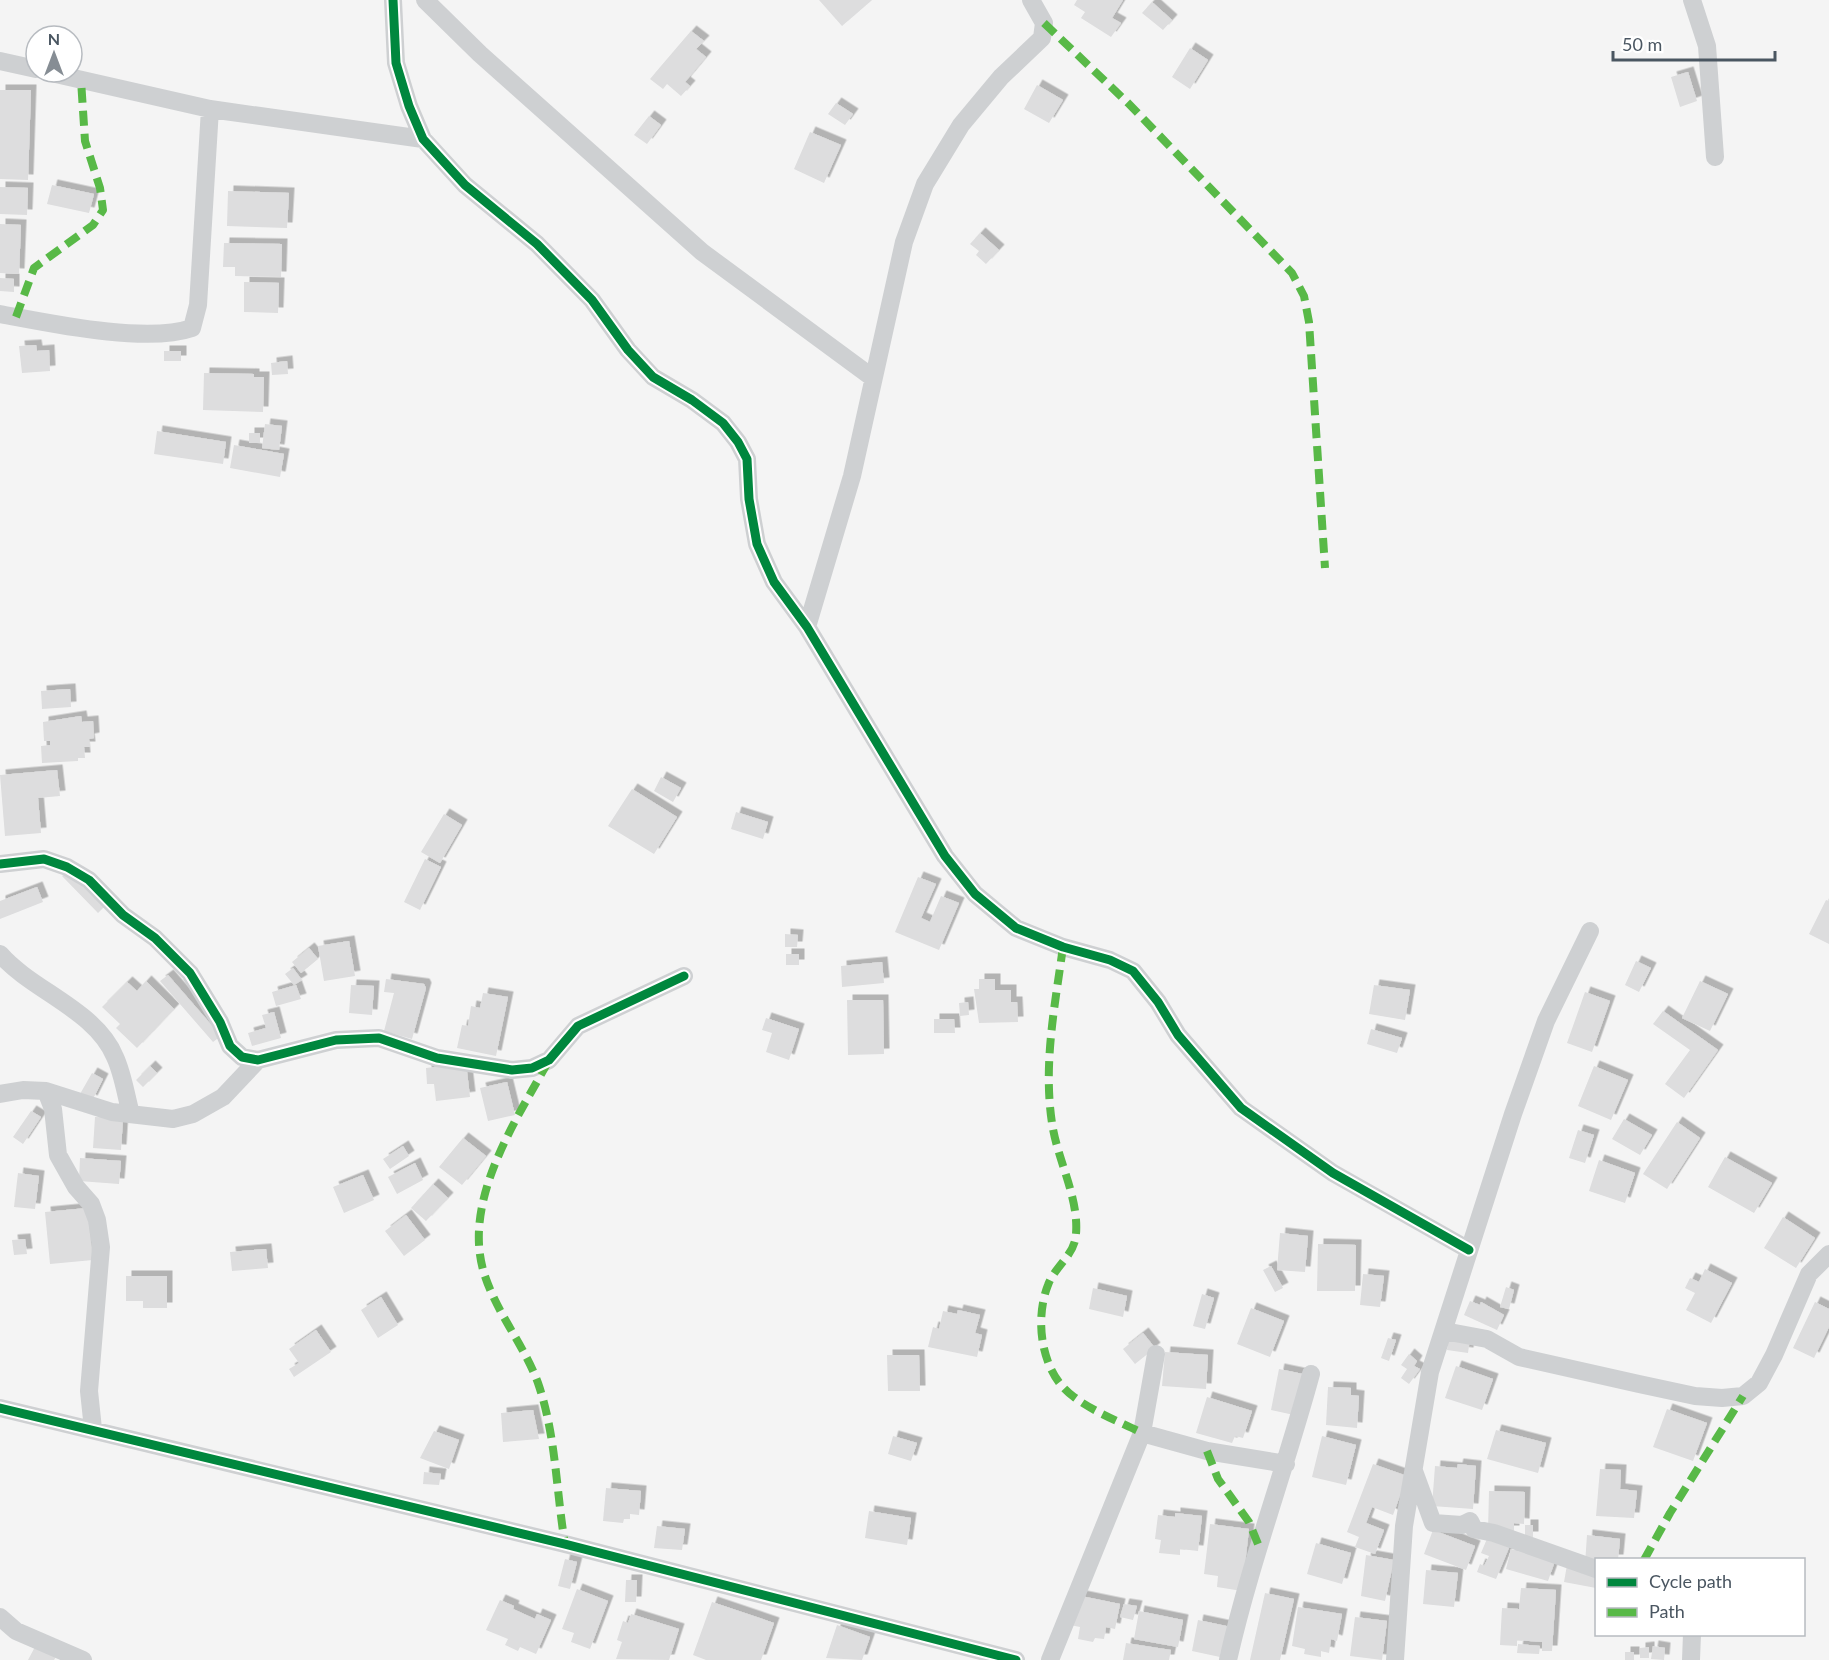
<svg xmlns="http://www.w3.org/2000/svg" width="1829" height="1660" viewBox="0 0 1829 1660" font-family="Lato,sans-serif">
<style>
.building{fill:#ddddde;filter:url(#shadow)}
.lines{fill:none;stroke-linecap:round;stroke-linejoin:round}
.street{stroke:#ced0d2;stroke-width:18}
.quiet{stroke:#58b947;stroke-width:8;stroke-dasharray:15 8;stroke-linecap:butt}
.cycleway-casing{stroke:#fff;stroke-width:13}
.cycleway{stroke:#00873e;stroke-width:9}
</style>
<defs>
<filter id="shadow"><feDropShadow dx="5.5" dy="-5.5" stdDeviation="0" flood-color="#0004"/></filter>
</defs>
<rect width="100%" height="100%" fill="#f4f4f4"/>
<path class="building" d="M 819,0 L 872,0 L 842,26 Z
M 1077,0 L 1123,0 L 1112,18 L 1121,23 L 1111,37 L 1081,18 L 1085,12 L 1074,5 Z
M 1152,2 L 1172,20 L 1163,30 L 1142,13 Z
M 691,31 L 704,41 L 696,49 L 706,57 L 685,82 L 690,86 L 681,96 L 667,84 L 663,89 L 650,79 Z
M 1190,48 L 1208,60 L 1190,89 L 1172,77 Z
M 1688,72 L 1697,101 L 1680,107 L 1671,77 Z
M 1037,85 L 1063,100 L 1049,123 L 1024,109 Z
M 0,90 L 31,90 L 28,180 L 0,179 Z
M 836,103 L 853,114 L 845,125 L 828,114 Z
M 649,116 L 661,125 L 647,144 L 634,135 Z
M 810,132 L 841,145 L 824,183 L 794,169 Z
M 52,185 L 94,194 L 89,213 L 47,204 Z
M 0,187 L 28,188 L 27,215 L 0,214 Z
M 228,191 L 289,193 L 287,228 L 227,226 Z
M 0,224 L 21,225 L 19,274 L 0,273 Z
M 980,233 L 999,250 L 986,264 L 976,255 L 979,251 L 970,244 Z
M 224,243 L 282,244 L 281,277 L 235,276 L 235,267 L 223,267 Z
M 0,278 L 14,279 L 14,292 L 0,291 Z
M 244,282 L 279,283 L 278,313 L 244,312 Z
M 36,345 L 37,351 L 49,350 L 50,371 L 22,373 L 19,346 Z
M 164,351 L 181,351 L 181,361 L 164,361 Z
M 287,361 L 288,374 L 272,375 L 271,363 Z
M 204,373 L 254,374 L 254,377 L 264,377 L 263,412 L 203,410 Z
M 265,424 L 282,426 L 279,450 L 262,448 Z
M 157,431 L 226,442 L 223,464 L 154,454 Z
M 249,433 L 260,433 L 260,443 L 249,443 Z
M 234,445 L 284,454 L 280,477 L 230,468 Z
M 70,689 L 71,707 L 42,709 L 41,691 Z
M 81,716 L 82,722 L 93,721 L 94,738 L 89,739 L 90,747 L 84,747 L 85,758 L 78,758 L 78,761 L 42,763 L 41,746 L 50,745 L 50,741 L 44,741 L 43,722 Z
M 57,770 L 60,796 L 38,798 L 41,833 L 5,836 L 0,775 Z
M 661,777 L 681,788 L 673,802 L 654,791 Z
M 632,789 L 677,817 L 654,854 L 608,826 Z
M 736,812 L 768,822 L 763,839 L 731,829 Z
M 444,814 L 462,825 L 440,863 L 421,852 Z
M 425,859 L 441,867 L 420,910 L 404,902 Z
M 69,869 L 105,906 L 98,913 L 62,876 Z
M 918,877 L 936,884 L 921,918 L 930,922 L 941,896 L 959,903 L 939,950 L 895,932 Z
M 37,887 L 43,902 L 0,919 L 0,901 Z
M 1826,900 L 1829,901 L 1829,944 L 1809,934 Z
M 785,934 L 798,935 L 797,947 L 785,947 Z
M 349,941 L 355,976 L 324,981 L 318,946 Z
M 309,948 L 318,959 L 301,973 L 292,962 Z
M 786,954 L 799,954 L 799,965 L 786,965 Z
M 1636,961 L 1651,968 L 1639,992 L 1625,985 Z
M 882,962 L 884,983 L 842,987 L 841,966 Z
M 293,968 L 302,980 L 294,985 L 285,974 Z
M 168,975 L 221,1036 L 213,1042 L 160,981 Z
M 386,979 L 424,984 L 426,988 L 412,1039 L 384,1031 L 394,993 L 384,992 Z
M 979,979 L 995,979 L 995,990 L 1011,990 L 1011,1002 L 1017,1002 L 1018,1022 L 979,1023 L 974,989 L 979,989 Z
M 146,981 L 174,1009 L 137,1048 L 116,1028 L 120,1024 L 102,1007 L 127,982 L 137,991 Z
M 1700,981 L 1728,994 L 1710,1031 L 1682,1018 Z
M 296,985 L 301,999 L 276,1006 L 272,992 Z
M 351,985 L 374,986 L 372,1015 L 349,1013 Z
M 1374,985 L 1410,990 L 1405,1020 L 1369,1014 Z
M 1585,992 L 1610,1001 L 1592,1052 L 1567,1043 Z
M 483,993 L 508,997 L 496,1056 L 457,1048 L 462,1025 L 468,1026 L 471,1006 L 480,1008 Z
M 847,1000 L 883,1000 L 884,1054 L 848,1055 Z
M 968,1002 L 969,1015 L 960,1016 L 959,1003 Z
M 1663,1011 L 1718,1050 L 1684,1098 L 1665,1084 L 1690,1050 L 1653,1024 Z
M 274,1012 L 281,1038 L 252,1046 L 248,1033 L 266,1028 L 262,1015 Z
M 766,1018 L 799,1029 L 789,1060 L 766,1052 L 772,1033 L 762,1030 Z
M 934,1019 L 954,1019 L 955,1033 L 934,1033 Z
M 1371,1029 L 1402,1038 L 1397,1053 L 1367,1044 Z
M 466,1063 L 470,1097 L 436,1101 L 434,1084 L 427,1084 L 426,1068 Z
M 150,1066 L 157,1073 L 143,1087 L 136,1080 Z
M 1594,1066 L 1628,1080 L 1611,1120 L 1578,1106 Z
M 92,1073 L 103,1079 L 92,1101 L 80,1094 Z
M 507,1082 L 515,1115 L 488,1121 L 480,1088 Z
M 31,1111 L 41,1117 L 23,1144 L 13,1137 Z
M 95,1117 L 123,1118 L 121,1150 L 93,1148 Z
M 1624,1119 L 1652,1135 L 1640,1155 L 1612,1139 Z
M 1677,1122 L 1700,1138 L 1667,1189 L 1643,1174 Z
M 1578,1130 L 1594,1135 L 1585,1163 L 1569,1158 Z
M 463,1138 L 486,1156 L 462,1185 L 439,1167 Z
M 403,1146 L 409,1156 L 390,1169 L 383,1159 Z
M 1725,1157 L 1772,1183 L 1754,1213 L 1708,1187 Z
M 80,1158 L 121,1161 L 119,1184 L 79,1181 Z
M 1599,1160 L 1635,1173 L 1625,1203 L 1589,1191 Z
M 415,1163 L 423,1180 L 397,1194 L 388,1177 Z
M 18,1173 L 39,1176 L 35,1209 L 14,1207 Z
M 363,1175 L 374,1200 L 344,1213 L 333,1187 Z
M 433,1184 L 448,1198 L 426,1221 L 411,1208 Z
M 87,1208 L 93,1260 L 50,1264 L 45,1212 Z
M 406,1215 L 425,1240 L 404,1256 L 385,1231 Z
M 1783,1217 L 1815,1238 L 1796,1268 L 1764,1248 Z
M 1280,1233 L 1308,1236 L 1305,1272 L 1277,1270 Z
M 25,1239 L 27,1254 L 14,1255 L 12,1240 Z
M 1318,1244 L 1356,1245 L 1355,1291 L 1317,1291 Z
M 266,1249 L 268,1268 L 232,1271 L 230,1252 Z
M 1271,1266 L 1283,1288 L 1275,1292 L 1263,1270 Z
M 1705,1269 L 1732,1283 L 1711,1323 L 1686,1310 L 1695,1293 L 1685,1288 L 1690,1278 L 1699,1282 Z
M 1363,1274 L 1384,1276 L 1380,1307 L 1360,1305 Z
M 126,1276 L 167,1276 L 167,1308 L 143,1308 L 143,1301 L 126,1301 Z
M 1506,1287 L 1514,1290 L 1509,1309 L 1500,1307 Z
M 1093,1288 L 1127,1296 L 1123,1317 L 1089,1309 Z
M 1202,1294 L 1214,1298 L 1205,1329 L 1193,1326 Z
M 381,1297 L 398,1325 L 378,1338 L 361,1310 Z
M 1470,1301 L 1480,1305 L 1481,1302 L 1504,1315 L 1497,1330 L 1464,1315 Z
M 1815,1302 L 1829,1309 L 1829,1327 L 1814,1358 L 1793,1348 Z
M 1251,1308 L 1284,1321 L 1270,1357 L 1237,1344 Z
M 958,1310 L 980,1315 L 975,1333 L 982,1335 L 977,1357 L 928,1347 L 933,1327 L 939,1329 L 943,1311 L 957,1314 Z
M 316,1330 L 331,1352 L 294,1377 L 289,1369 L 299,1363 L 289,1349 Z
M 1143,1333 L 1155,1348 L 1135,1364 L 1123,1349 Z
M 1449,1335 L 1470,1338 L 1468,1353 L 1447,1350 Z
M 1388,1338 L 1396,1340 L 1389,1361 L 1381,1358 Z
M 1165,1352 L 1208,1355 L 1206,1389 L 1162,1386 Z
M 1409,1354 L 1417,1361 L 1414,1366 L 1420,1369 L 1409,1384 L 1401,1378 L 1407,1369 L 1401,1365 Z
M 887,1355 L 919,1355 L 920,1391 L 888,1391 Z
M 1456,1366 L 1493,1379 L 1482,1410 L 1445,1398 Z
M 1279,1369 L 1303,1374 L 1294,1415 L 1271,1410 Z
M 1328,1387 L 1351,1388 L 1351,1395 L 1359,1396 L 1357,1428 L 1326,1425 Z
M 1207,1397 L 1252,1411 L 1243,1438 L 1235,1436 L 1232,1443 L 1196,1433 Z
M 1667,1409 L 1707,1423 L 1693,1461 L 1653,1447 Z
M 533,1410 L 539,1439 L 503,1442 L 501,1413 Z
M 1496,1430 L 1546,1443 L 1538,1473 L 1487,1459 Z
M 434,1431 L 459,1440 L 449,1469 L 420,1458 Z
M 893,1436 L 917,1443 L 911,1461 L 888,1454 Z
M 1322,1436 L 1356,1445 L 1346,1485 L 1312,1477 Z
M 1373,1464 L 1407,1476 L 1393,1515 L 1372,1507 L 1366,1523 L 1384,1530 L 1375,1554 L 1355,1547 L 1359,1537 L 1347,1532 Z
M 1458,1464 L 1476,1466 L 1473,1509 L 1432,1506 L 1435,1466 L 1457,1468 Z
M 1600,1469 L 1621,1470 L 1620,1489 L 1637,1491 L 1634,1518 L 1596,1516 Z
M 424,1472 L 441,1474 L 439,1485 L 423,1484 Z
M 606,1488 L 641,1491 L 639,1515 L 630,1514 L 630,1519 L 624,1519 L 623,1523 L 603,1521 Z
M 1489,1491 L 1525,1492 L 1524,1524 L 1514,1523 L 1514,1531 L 1488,1531 Z
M 869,1511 L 911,1518 L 907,1545 L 865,1538 Z
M 1175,1513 L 1202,1516 L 1198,1551 L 1180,1549 L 1180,1555 L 1159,1553 L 1161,1540 L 1155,1539 L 1158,1515 L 1175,1517 Z
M 1210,1524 L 1249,1529 L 1242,1591 L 1217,1587 L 1218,1576 L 1204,1574 Z
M 1525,1525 L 1533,1525 L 1533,1537 L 1525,1537 Z
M 657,1526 L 685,1529 L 682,1550 L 654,1548 Z
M 1433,1530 L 1475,1546 L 1466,1570 L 1424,1554 Z
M 1489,1534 L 1511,1543 L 1496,1579 L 1477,1572 L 1480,1564 L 1484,1566 L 1489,1556 L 1481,1553 Z
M 1587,1535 L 1620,1539 L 1618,1560 L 1596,1560 L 1596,1565 L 1585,1564 Z
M 1316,1543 L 1351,1553 L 1342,1584 L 1307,1574 Z
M 1519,1547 L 1556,1558 L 1548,1581 L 1506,1569 L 1511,1549 L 1518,1551 Z
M 1366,1555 L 1394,1560 L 1385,1601 L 1361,1596 Z
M 565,1559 L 577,1562 L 570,1589 L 558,1586 Z
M 1567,1565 L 1596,1570 L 1596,1588 L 1564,1582 Z
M 1426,1570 L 1458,1573 L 1454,1607 L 1423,1604 Z
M 626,1580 L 637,1580 L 636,1602 L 625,1602 Z
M 1521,1588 L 1556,1590 L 1552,1651 L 1542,1651 L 1542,1642 L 1517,1640 L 1517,1646 L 1500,1645 L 1502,1608 L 1519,1609 Z
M 577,1589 L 608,1601 L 590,1649 L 571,1642 L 574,1633 L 562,1629 Z
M 1265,1593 L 1294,1599 L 1280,1660 L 1250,1660 Z
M 1076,1595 L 1120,1604 L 1115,1629 L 1106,1627 L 1104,1639 L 1095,1638 L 1093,1642 L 1078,1639 L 1080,1627 L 1070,1625 Z
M 500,1600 L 514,1606 L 513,1609 L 535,1619 L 537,1614 L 551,1620 L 536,1654 L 520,1647 L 518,1651 L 505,1645 L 508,1639 L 486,1630 Z
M 712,1602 L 774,1623 L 761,1660 L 706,1660 L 693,1655 Z
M 1124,1604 L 1137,1606 L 1133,1620 L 1120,1617 Z
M 1298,1607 L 1342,1614 L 1337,1641 L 1331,1639 L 1329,1653 L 1321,1651 L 1321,1657 L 1304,1654 L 1305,1649 L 1292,1646 Z
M 1139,1611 L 1183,1620 L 1178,1647 L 1134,1639 Z
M 631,1614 L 679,1629 L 669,1660 L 616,1659 L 622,1642 L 617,1640 L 623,1621 L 628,1623 Z
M 1355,1617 L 1387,1621 L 1382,1660 L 1350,1656 Z
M 1198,1620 L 1231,1627 L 1225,1652 L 1221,1651 L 1220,1657 L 1192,1651 Z
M 837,1625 L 870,1637 L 862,1660 L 826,1658 Z
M 37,1643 L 57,1655 L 54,1660 L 28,1660 Z
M 1126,1643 L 1171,1650 L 1169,1660 L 1123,1660 Z
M 1518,1644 L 1540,1646 L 1539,1654 L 1517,1653 Z
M 1653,1646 L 1665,1648 L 1664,1660 L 1651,1659 Z
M 1649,1647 L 1649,1658 L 1640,1658 L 1640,1648 Z
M 1625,1652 L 1634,1652 L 1634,1660 L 1625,1660 Z"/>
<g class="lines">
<path class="street" d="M 393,0 L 396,63 L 409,106 L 423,139 L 465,185 L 537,244 L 592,300 L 628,350 L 653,377 L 692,400 L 723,423 L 738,442 L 747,459 L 749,499 L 757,544 L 774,582 L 807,627 L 945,856 L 975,894 L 1016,928 L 1063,947 L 1110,960 L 1133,971 L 1158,1002 L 1178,1035 L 1241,1108 L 1333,1173 L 1469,1250
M 425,0 L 480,54 L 702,252 L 873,378
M 1692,0 L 1707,46 L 1715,157
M 0,61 L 36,69
M 47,72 L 210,109 L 423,139
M 0,314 C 49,323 146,344 192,328 L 198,305 L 210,109
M 807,627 L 852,476 L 904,242 L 925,184 L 961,125 L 1001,77 L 1042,38 L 1044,23 L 1031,0
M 0,864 L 44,859 L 67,867 L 89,880 L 123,915 L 155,938 L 190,973 L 220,1022 L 230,1046 L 242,1057 L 258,1060 L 336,1040 L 379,1038 L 437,1058 L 512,1070 L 532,1068 L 549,1060 L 578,1026 L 684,976
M 0,954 C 32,991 96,1010 115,1057 C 123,1074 126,1096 131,1114
M 46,1091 L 53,1109 L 58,1155 L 76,1187 L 91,1204 L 97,1220 L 101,1247 L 89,1391 L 93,1429
M 0,1094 L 23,1090 L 46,1091 L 112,1112 L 173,1119 L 193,1114 L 223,1097 L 258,1060
M 1444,1331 L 1487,1339 L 1519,1357 L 1639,1384 L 1695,1396 L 1722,1398 L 1743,1396 L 1759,1383 L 1774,1355 L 1809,1274 L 1829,1254
M 0,1408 L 565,1544 L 1016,1660
M 1142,1433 L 1207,1451 L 1286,1464
M 1414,1471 L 1433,1523 L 1462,1525 L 1470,1521 L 1474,1529 L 1494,1533 L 1596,1569
M 0,1617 L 16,1631 L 83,1660
M 1050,1660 L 1142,1433 L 1156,1354
M 1228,1660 C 1250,1563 1285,1470 1311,1374
M 1395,1660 L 1404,1526 L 1430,1372 L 1513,1114 L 1546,1021 L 1590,931
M 1691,1660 L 1692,1634"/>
<path class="quiet" d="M 1044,23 L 1128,103 L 1292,273 L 1304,296 L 1309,322 L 1325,568
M 16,317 L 34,268 L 93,225 L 103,210 L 100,188 L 85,141 L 81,80
M 1063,947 C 1055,1005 1043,1064 1052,1123 C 1057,1159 1079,1197 1076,1234 C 1075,1255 1055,1266 1048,1285 C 1034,1320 1041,1374 1074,1397 C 1094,1412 1120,1422 1142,1433
M 548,1062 C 515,1122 462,1201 484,1273 C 496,1312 524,1345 538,1383 C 556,1435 556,1490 565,1544
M 1207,1451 L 1218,1479 L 1249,1522 L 1258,1544
M 1644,1560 L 1670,1513 L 1743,1396"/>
<defs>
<path id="cycleway" d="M 393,0 L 396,63 L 409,106 L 423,139 L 465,185 L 537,244 L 592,300 L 628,350 L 653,377 L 692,400 L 723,423 L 738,442 L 747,459 L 749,499 L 757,544 L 774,582 L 807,627 L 945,856 L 975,894 L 1016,928 L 1063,947 L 1110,960 L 1133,971 L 1158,1002 L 1178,1035 L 1241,1108 L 1333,1173 L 1469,1250
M 0,864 L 44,859 L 67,867 L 89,880 L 123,915 L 155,938 L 190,973 L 220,1022 L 230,1046 L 242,1057 L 258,1060 L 336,1040 L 379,1038 L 437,1058 L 512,1070 L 532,1068 L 549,1060 L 578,1026 L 684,976
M 0,1408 L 565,1544 L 1016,1660"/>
</defs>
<use href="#cycleway" class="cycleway-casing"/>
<use href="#cycleway" class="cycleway"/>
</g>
<rect x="1595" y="1558" width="210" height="78" fill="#ffffff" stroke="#b7bbc0" stroke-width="1.5"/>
<rect x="1607" y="1578" width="30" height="9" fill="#00873e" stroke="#b7bbc0" stroke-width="1.5"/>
<text x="1649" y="1588" font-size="18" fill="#4a5661">Cycle path</text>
<rect x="1607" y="1608" width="30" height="9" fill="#58b947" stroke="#b7bbc0" stroke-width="1.5"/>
<text x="1649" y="1618" font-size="18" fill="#4a5661">Path</text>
<g transform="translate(54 54)"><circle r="28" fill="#ffffff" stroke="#b7bbc0" stroke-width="1.5"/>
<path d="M0-4.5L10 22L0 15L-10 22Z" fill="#868d94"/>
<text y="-9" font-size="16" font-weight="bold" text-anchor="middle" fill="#4a5661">N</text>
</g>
<path d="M1613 51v9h162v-9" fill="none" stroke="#4a5661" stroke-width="3"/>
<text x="1622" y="51" font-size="18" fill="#4a5661" stroke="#ffffff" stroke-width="4.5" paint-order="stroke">50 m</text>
</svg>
